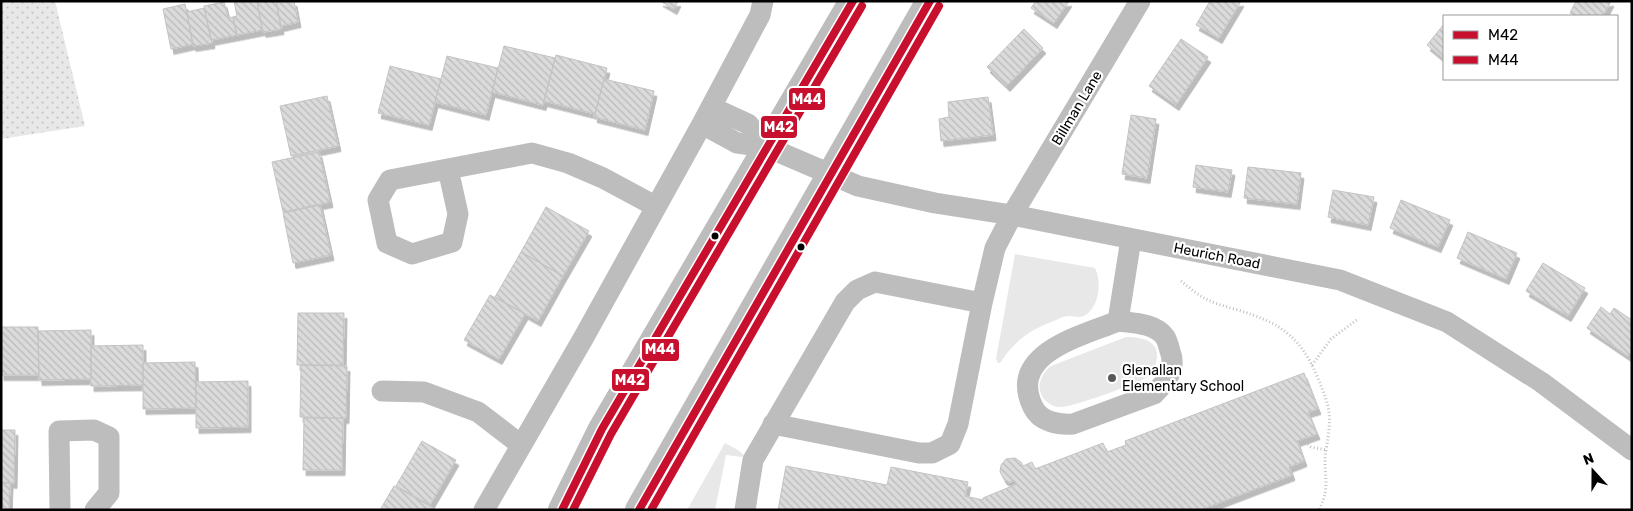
<svg xmlns="http://www.w3.org/2000/svg" width="1633" height="511" viewBox="0 0 1633 511" font-family="Rubik,sans-serif">
<style>
.grass{fill:#e8e8e8}
.park{fill:url(#park-dots)}
.building{fill:url(#building-back-hatch);stroke:#c3c3c3;filter:url(#shadow)}
.lines{fill:none;stroke-linecap:round;stroke-linejoin:round}
.path{stroke:#c2c2c2;stroke-width:3;stroke-dasharray:1 2.5;stroke-linecap:butt}
.minor{stroke:#bdbdbd;stroke-width:21}
.major{stroke:#bdbdbd;stroke-width:28}
.bus-1-casing{stroke:#fff;stroke-width:11}
.bus-2-casing{stroke:#fff;stroke-width:11}
.bus-1{stroke:#c8102e;stroke-width:8}
.bus-2{stroke:#c8102e;stroke-width:8}
.bus-dot{fill:#000;stroke:#fff;stroke-width:2}
.poi-dot{fill:#595959;stroke:#fff;stroke-width:2}
.labels{text-anchor:middle;dominant-baseline:central;stroke-width:4.5;stroke-linejoin:round;paint-order:stroke}
.street-label{font-size:14px;fill:#000;stroke:#fff}
.poi-label{font-size:14px;fill:#000;stroke:#fff;text-anchor:start}
.line-badge{stroke:#fff;stroke-width:2}
.badge-label{font-size:14px;text-anchor:middle;font-weight:bold;fill:#fff}
</style>
<defs>
<pattern id="park-dots" width="8" height="8" patternUnits="userSpaceOnUse" patternTransform="scale(1.25)"><rect width="8" height="8" fill="#e8e8e8"/><path d="M2 2h.1M6 6h.1" fill="none" stroke="#c5c5c5" stroke-width="1.8" stroke-linecap="round"/></pattern>
<pattern id="building-back-hatch" width="6" height="6" patternUnits="userSpaceOnUse" patternTransform="scale(1.25)"><rect width="6" height="6" fill="#dbdbdb"/><path d="M-1 5l2 2M0 0l6 6M5-1l2 2" fill="none" stroke="#bababa"/></pattern>
<filter id="shadow"><feDropShadow dx="3" dy="5.5" stdDeviation="0" flood-color="#0004"/></filter>
</defs>
<rect width="100%" height="100%" fill="#fff"/>
<path class="grass" d="M 1015,254 L 1095,268 C 1102,282 1099,305 1087,314 C 1080,319 1076,316 1069,316 C 1064,316 1058,319 1054,321 C 1031,329 1014,341 1000,363 L 998,363 L 996,359 Z
M 1126,337 C 1136,337 1151,338 1156,349 C 1159,358 1155,371 1147,377 C 1140,383 1070,408 1060,407 C 1055,407 1051,405 1047,402 C 1034,390 1040,375 1051,366 Z
M 725,443 L 738,450 L 744,455 L 742,457 L 726,455 L 715,510 L 687,510 Z"/>
<path class="park" d="M 1,1 L 55,1 L 85,126 L 1,139 Z"/>
<path class="building" d="M 234,1 L 257,1 L 262,30 L 237,35 L 233,17 L 237,16 Z
M 257,1 L 276,1 L 281,29 L 263,32 Z
M 276,1 L 294,1 L 298,22 L 281,26 Z
M 660,1 L 678,1 L 674,9 Z
M 1036,1 L 1069,1 L 1054,23 L 1031,8 Z
M 1210,1 L 1241,1 L 1219,38 L 1196,25 Z
M 1576,1 L 1611,1 L 1603,16 L 1576,16 L 1570,13 Z
M 224,2 L 228,18 L 233,17 L 237,35 L 211,40 L 204,6 Z
M 185,4 L 193,44 L 171,49 L 163,9 Z
M 204,8 L 212,43 L 193,46 L 187,12 Z
M 1444,24 L 1444,59 L 1427,45 Z
M 1024,29 L 1043,48 L 1007,86 L 987,67 Z
M 1181,39 L 1208,57 L 1176,105 L 1149,86 Z
M 504,46 L 555,58 L 543,105 L 492,92 Z
M 556,55 L 607,68 L 595,114 L 544,101 Z
M 447,56 L 498,68 L 486,115 L 435,102 Z
M 390,66 L 441,79 L 429,125 L 378,113 Z
M 604,79 L 654,91 L 645,130 L 594,117 Z
M 327,96 L 338,146 L 291,156 L 280,106 Z
M 988,97 L 993,135 L 941,141 L 939,119 L 949,117 L 948,102 Z
M 1131,115 L 1156,119 L 1147,178 L 1122,174 Z
M 319,152 L 330,202 L 283,212 L 272,162 Z
M 1196,165 L 1232,170 L 1228,192 L 1193,187 Z
M 1248,167 L 1301,173 L 1297,204 L 1244,198 Z
M 1333,190 L 1374,197 L 1368,225 L 1328,217 Z
M 1401,200 L 1450,220 L 1438,247 L 1390,228 Z
M 320,205 L 331,255 L 293,263 L 283,213 Z
M 546,207 L 589,231 L 563,276 L 521,252 Z
M 1468,232 L 1517,253 L 1506,279 L 1457,258 Z
M 521,252 L 563,276 L 538,321 L 495,297 Z
M 1543,263 L 1585,288 L 1568,316 L 1526,291 Z
M 490,295 L 525,314 L 499,359 L 464,340 Z
M 1601,307 L 1610,314 L 1614,308 L 1632,320 L 1632,351 L 1628,356 L 1587,328 Z
M 298,313 L 344,313 L 343,365 L 297,365 Z
M 1,327 L 38,327 L 39,375 L 1,375 Z
M 91,330 L 91,379 L 39,380 L 38,331 Z
M 143,345 L 143,385 L 91,386 L 91,346 Z
M 195,362 L 196,408 L 143,409 L 143,363 Z
M 301,365 L 347,366 L 346,418 L 300,417 Z
M 1304,373 L 1318,409 L 1308,412 L 1317,434 L 1297,441 L 1304,461 L 1289,467 L 1292,475 L 1200,510 L 778,510 L 786,466 L 887,485 L 891,467 L 968,482 L 965,496 L 983,500 L 983,498 L 1017,484 L 1015,481 L 1009,482 L 1004,479 L 1000,472 L 1001,465 L 1006,459 L 1015,458 L 1021,462 L 1023,466 L 1032,462 L 1035,469 L 1103,443 L 1107,452 L 1126,445 L 1125,441 Z
M 248,381 L 248,427 L 196,428 L 196,382 Z
M 304,418 L 343,418 L 342,470 L 303,470 Z
M 1,430 L 15,430 L 14,483 L 1,482 Z
M 422,441 L 456,460 L 430,505 L 396,486 Z
M 1,483 L 10,483 L 9,510 L 1,510 Z
M 394,486 L 435,509 L 380,510 Z"/>
<g class="lines">
<path class="path" d="M 1181,281 C 1189,287 1197,295 1206,299 C 1216,304 1227,307 1238,310 C 1280,323 1300,336 1317,376 C 1331,409 1332,415 1326,450 C 1322,475 1332,484 1319,510
M 1312,365 L 1331,339 L 1358,319
M 1303,439 L 1311,447 L 1326,450"/>
<path class="minor" d="M 711,107 L 748,124 L 767,147
M 702,124 L 737,143 L 767,147 L 858,186 L 935,203 L 1012,215 L 1340,280 L 1447,322 L 1541,382 L 1632,450
M 448,169 L 458,214 L 452,242 L 412,254 L 387,243 L 378,200 L 390,180 L 532,153 L 568,163 L 603,178 L 655,206
M 1118,321 C 1133,323 1155,323 1165,337 C 1167,340 1169,347 1170,351 C 1177,369 1166,382 1154,394 L 1073,424 C 1059,425 1040,422 1033,407 C 1007,353 1082,336 1118,321 Z
M 1118,321 L 1131,239
M 382,391 L 424,392 L 478,412 L 521,445
M 773,424 L 919,453 L 932,453 L 950,444 L 958,424 L 982,303 L 995,248 L 1012,215 L 1140,1
M 60,510 L 59,431 L 94,430 L 109,437 L 109,493 L 95,510
M 484,510 L 584,337 L 702,124 L 760,15 L 763,1
M 745,510 L 753,460 L 845,302 L 857,290 L 875,282 L 982,303"/>
<path class="major" d="M 562,510 L 602,429 L 853,1
M 639,510 L 930,1"/>
<defs>
<path id="bus-1" d="M 562,510 L 602,429 L 853,1
M 639,510 L 930,1"/>
<path id="bus-2" d="M 573,510 L 611,434 L 862,6
M 651,510 L 939,6"/>
</defs>
<use href="#bus-1" class="bus-1-casing"/>
<use href="#bus-2" class="bus-2-casing"/>
<use href="#bus-1" class="bus-1"/>
<use href="#bus-2" class="bus-2"/>
</g>
<g class="bus-dot">
<circle cx="715" cy="236" r="4.5"/>
<circle cx="801" cy="247" r="4.5"/>
</g>
<circle class="poi-dot" cx="1112" cy="378" r="5"/>
<g class="labels">
<g class="street-label">
<text transform="translate(1077 108) rotate(-59)">Billman Lane</text>
<text transform="translate(1217 256) rotate(11)">Heurich Road</text>
</g>
<g class="poi-label">
<text x="1122" y="370">Glenallan<tspan x="1122" dy="16">Elementary School</tspan></text>
</g>
</g>
<g class="line-badge">
<rect x="788" y="87" width="38" height="24" rx="5" fill="#c8102e"/>
<rect x="760" y="115" width="38" height="24" rx="5" fill="#c8102e"/>
<rect x="641" y="338" width="39" height="24" rx="5" fill="#c8102e"/>
<rect x="611" y="368" width="39" height="24" rx="5" fill="#c8102e"/>
</g>
<g class="badge-label">
<text x="807" y="104">M44</text>
<text x="779" y="132">M42</text>
<text x="660" y="354">M44</text>
<text x="630" y="385">M42</text>
</g>
<rect width="1633" height="511" fill="none" stroke="#000000" stroke-width="5"/>
<rect x="1443" y="15" width="175" height="65" fill="#ffffff" stroke="#999999"/>
<rect x="1453" y="31" width="25" height="8" fill="#c8102e" stroke="#999999"/>
<text x="1488" y="40" font-size="15" fill="#000000">M42</text>
<rect x="1453" y="56" width="25" height="8" fill="#c8102e" stroke="#999999"/>
<text x="1488" y="65" font-size="15" fill="#000000">M44</text>
<g transform="translate(1593 471) rotate(339)" stroke="#ffffff" stroke-width="4" paint-order="stroke">
<path d="M0-4L9 19L0 12L-9 19Z" fill="#000000"/>
<text y="-8" font-size="14" font-weight="bold" text-anchor="middle" fill="#000000">N</text>
</g>
</svg>
